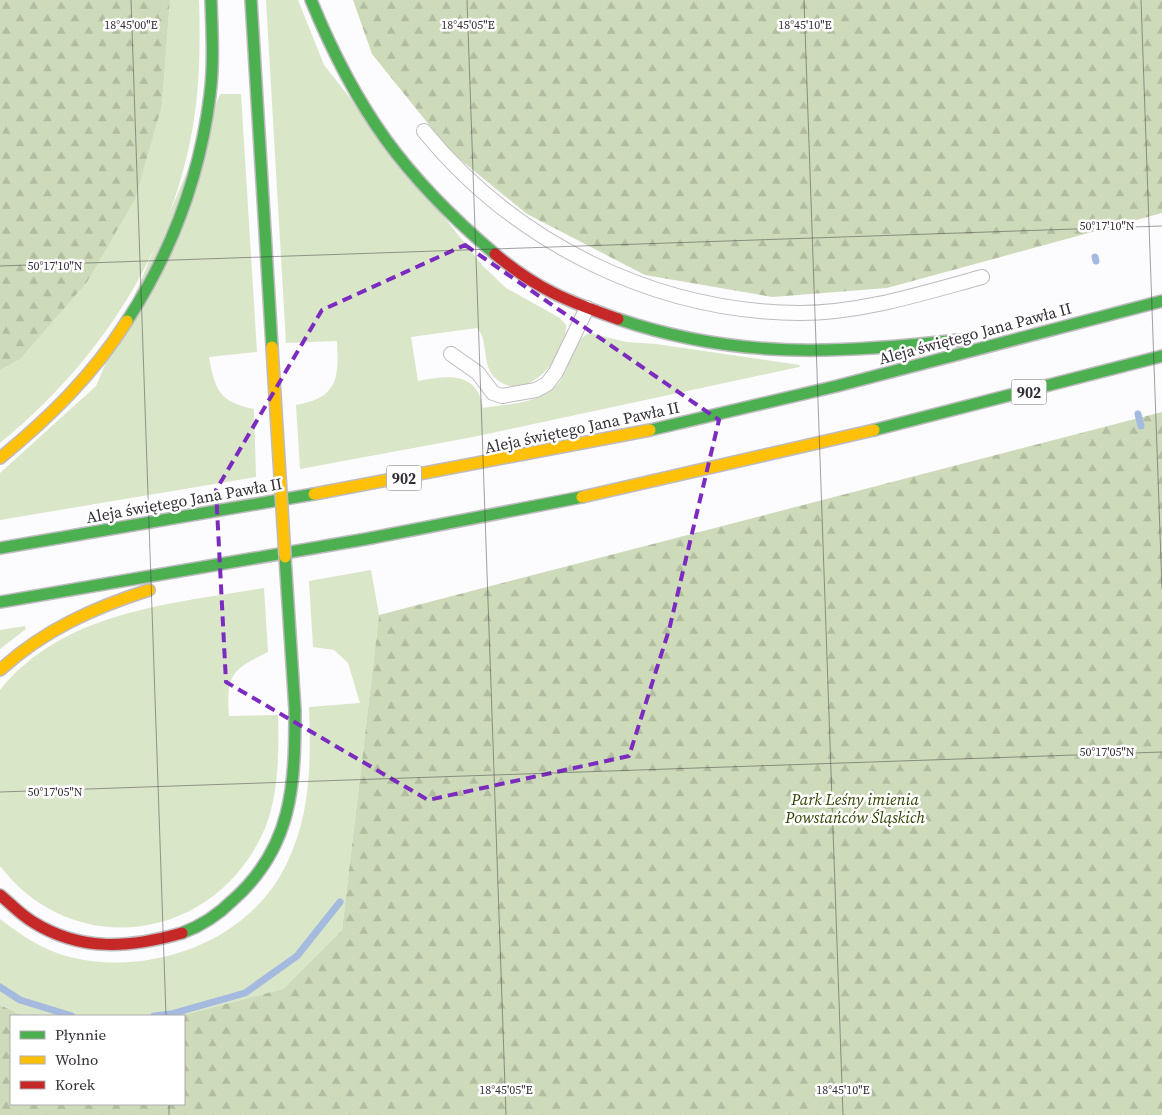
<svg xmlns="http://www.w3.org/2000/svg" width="1162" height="1115" viewBox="0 0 1162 1115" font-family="'Source Serif 4',serif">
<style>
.grass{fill:#dae6c8}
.forest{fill:url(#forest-firs)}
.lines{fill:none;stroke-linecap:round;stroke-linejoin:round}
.stream{stroke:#a4badf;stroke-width:7}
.lane-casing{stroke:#bebbc0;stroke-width:16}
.fast-casing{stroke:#bebbc0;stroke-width:14}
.slow-casing{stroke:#bebbc0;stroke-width:14}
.jam-casing{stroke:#bebbc0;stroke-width:14}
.lane{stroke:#fffeff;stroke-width:14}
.fast{stroke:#4caf50;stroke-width:11}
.slow{stroke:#ffc107;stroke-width:11}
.jam{stroke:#c62828;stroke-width:11}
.fast-bridge-casing{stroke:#bebbc0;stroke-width:14;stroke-linecap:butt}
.slow-bridge-casing{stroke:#bebbc0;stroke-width:14;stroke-linecap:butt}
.fast-bridge{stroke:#4caf50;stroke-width:11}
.slow-bridge{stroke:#ffc107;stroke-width:11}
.marked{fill:none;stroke:#7b2cbf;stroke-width:4;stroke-dasharray:10 6;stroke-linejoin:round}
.ticks{fill:none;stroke:#342e36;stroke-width:1;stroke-opacity:0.45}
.labels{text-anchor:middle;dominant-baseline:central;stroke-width:5;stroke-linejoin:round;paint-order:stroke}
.shield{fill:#fff;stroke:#716d72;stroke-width:1}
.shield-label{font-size:15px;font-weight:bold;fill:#342e36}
.street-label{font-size:16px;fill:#342e36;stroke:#fff}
.park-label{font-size:16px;font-style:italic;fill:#304300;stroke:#fff}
.ticks-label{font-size:12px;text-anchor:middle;fill:#342e36;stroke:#fff;stroke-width:5;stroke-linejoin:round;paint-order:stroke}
</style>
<defs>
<pattern id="forest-firs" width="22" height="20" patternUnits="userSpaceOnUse" patternTransform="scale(1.25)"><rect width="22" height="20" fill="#cedbba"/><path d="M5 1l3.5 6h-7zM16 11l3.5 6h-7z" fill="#b2bca0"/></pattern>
</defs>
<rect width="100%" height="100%" fill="#fcfbfd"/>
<path class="grass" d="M 170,0 L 199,0 C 200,32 200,63 197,95 C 184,233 106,357 0,443 L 0,370 L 19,360 L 162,105 Z
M 266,0 L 298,0 L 324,65 L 482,265 L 506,288 L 560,318 L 566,325 C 568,355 526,407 495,378 C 481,364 489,340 477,328 L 411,337 L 418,381 C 446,376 477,370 483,408 C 508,404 537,404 557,385 C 570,371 571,339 590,333 L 626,342 L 656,344 L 800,365 L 799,367 L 473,437 L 300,469 L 296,405 C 338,398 339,378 337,341 L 286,343 Z
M 220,94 L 241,94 L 257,352 L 209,357 C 215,390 219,402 254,409 L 256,477 L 0,520 L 0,473 L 96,386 Z
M 371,570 L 379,615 L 342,930 L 283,989 L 180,1016 L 24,1016 L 0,1005 L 0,919 C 21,935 44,951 70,957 C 151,977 250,942 287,863 C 311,813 311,761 309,707 L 360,703 L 348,663 L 334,650 L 313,647 L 309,581 Z
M 264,588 L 268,652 C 232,670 226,674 229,716 L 278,715 C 279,755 279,801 261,837 C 209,943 72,960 0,866 L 0,690 C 64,611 171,604 264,588 Z
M 25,626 L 26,629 L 0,649 L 0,630 Z"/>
<path class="forest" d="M 0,0 L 170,0 L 162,105 L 135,199 L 87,282 L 19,360 L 0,370 Z
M 353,0 L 1162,0 L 1162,213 L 887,288 L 772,297 L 645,275 L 527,214 L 451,152 L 372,54 Z
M 1162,412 L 1162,1115 L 0,1115 L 0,1005 L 24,1016 L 11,1016 L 11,1104 L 184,1104 L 184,1016 L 180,1016 L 283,989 L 342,930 L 379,615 Z"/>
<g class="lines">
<path class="stream" d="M 1095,257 L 1096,261
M 1138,414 L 1141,426
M 0,987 L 20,1000 L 72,1016
M 154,1016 L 171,1014 L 245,993 L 297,956 L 340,902"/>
<defs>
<path id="lane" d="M 424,131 C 515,243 655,312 800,313 C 862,313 923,293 982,277
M 451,354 L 478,373 L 493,393 L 502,396 L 536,390 L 547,384 L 556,372 L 587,308"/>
<path id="fast" d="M 251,0 L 272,347
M 311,0 C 356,110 404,177 495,254
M 618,319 C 736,359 836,354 958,340
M 127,321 C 171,253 200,176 210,95 C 214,64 212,31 211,0
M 650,430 L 837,386 L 1162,301
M 874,430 L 1162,356
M 0,548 L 314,494
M 0,602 L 366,539 L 582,497
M 182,933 C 201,926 219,914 233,900 C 293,847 295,784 295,710"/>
<path id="slow" d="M 0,458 C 49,418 93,375 127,321
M 314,494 L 650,430
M 582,497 L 874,430
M 0,670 C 44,630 93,608 149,590"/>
<path id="jam" d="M 495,254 C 537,289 567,301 618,319
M 0,895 C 11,904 21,915 33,922 C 81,952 130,948 182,933"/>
</defs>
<use href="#lane" class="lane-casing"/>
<use href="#fast" class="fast-casing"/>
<use href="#slow" class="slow-casing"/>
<use href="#jam" class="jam-casing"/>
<use href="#lane" class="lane"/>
<use href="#fast" class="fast"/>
<use href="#slow" class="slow"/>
<use href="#jam" class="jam"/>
<defs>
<path id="fast-bridge" d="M 285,557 L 295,710"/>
<path id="slow-bridge" d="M 272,347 L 285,557"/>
</defs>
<use href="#fast-bridge" class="fast-bridge-casing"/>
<use href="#slow-bridge" class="slow-bridge-casing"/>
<use href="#fast-bridge" class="fast-bridge"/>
<use href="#slow-bridge" class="slow-bridge"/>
</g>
<path class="marked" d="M 465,245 L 719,420 L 669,630 L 629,756 L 428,800 L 226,682 L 216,490 L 322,310 Z"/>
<path class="ticks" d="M 131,0 L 166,1016M 467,0 L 506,1115M 804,0 L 843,1115M 1141,0 L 1162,589M 0,266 L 1162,226M 0,792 L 1162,752M 169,1104 L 169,1115"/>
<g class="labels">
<g class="shield">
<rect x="1011.5" y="379.5" width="35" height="25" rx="4"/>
<rect x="386.5" y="465.5" width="35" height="25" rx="4"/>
</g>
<g class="shield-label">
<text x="1029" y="392">902</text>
<text x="404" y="478">902</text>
</g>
<g class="street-label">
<text transform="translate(975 333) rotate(-15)">Aleja świętego Jana Pawła II</text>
<text transform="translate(582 427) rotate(-12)">Aleja świętego Jana Pawła II</text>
<text transform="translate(184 500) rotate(-10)">Aleja świętego Jana Pawła II</text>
</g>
<g class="park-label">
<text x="855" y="799">Park Leśny imienia<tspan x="855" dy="18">Powstańców Śląskich</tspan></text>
</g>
</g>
<g class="ticks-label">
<text x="131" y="29">18°45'00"E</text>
<text x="468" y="29">18°45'05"E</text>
<text x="805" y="29">18°45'10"E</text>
<text x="1107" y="230">50°17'10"N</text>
<text x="55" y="270">50°17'10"N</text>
<text x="1107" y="756">50°17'05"N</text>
<text x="55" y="796">50°17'05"N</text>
<text x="506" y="1094">18°45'05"E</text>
<text x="843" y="1094">18°45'10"E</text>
</g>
<rect x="10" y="1015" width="175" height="90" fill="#ffffff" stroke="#aeabaf"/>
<rect x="20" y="1031" width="25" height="8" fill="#4caf50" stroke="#aeabaf"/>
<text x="55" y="1040" font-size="15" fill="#342e36">Płynnie</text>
<rect x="20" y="1056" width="25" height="8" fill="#ffc107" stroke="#aeabaf"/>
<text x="55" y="1065" font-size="15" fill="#342e36">Wolno</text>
<rect x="20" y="1081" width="25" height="8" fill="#c62828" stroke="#aeabaf"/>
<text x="55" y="1090" font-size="15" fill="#342e36">Korek</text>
</svg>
